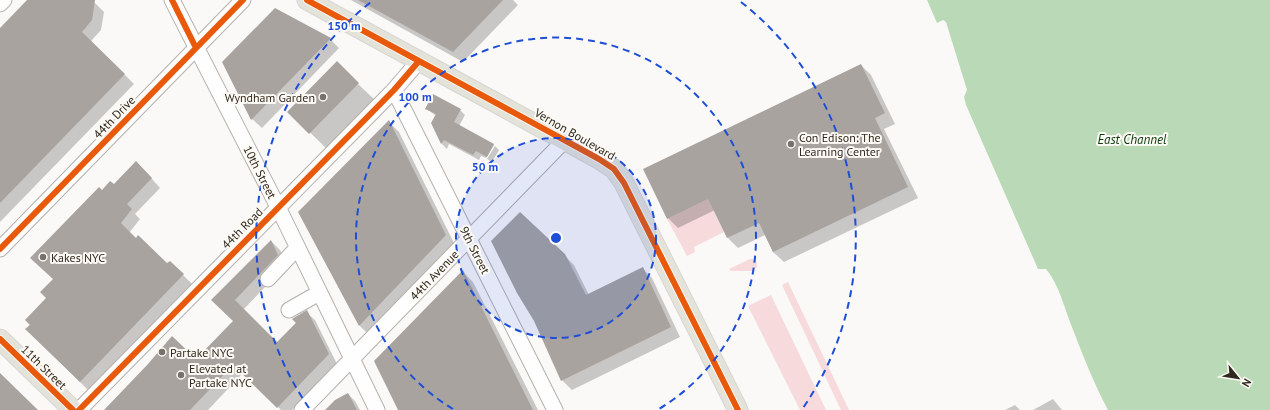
<svg xmlns="http://www.w3.org/2000/svg" width="1270" height="410" viewBox="0 0 1270 410" font-family="'PT Sans',sans-serif">
<style>
.green{fill:#f6dadc}
.water{fill:#badab7}
.shadow{fill:#0003}
.building{fill:#a8a39f}
.lines{fill:none;stroke-linecap:round;stroke-linejoin:round}
.minor-casing{stroke:#b4b0ab;stroke-width:17}
.major-casing{stroke:#d8d6d3;stroke-width:21}
.minor{stroke:#fefefe;stroke-width:15}
.major{stroke:#e3e3da;stroke-width:19}
.cycleway-casing{stroke:#fdfaf5;stroke-width:8}
.cycleway{stroke:#e8590c;stroke-width:6}
.ring{fill:none;stroke:#1d4ed8;stroke-width:2;stroke-dasharray:7 5}
.poi-dot{fill:#77726b;stroke:#fdfaf5;stroke-width:1.5}
.labels{text-anchor:middle;dominant-baseline:central;stroke-width:4;stroke-linejoin:round;paint-order:stroke}
.poi-label{font-size:12px;fill:#30291f;stroke:#fdfaf5;text-anchor:start}
.street-label{font-size:12px;fill:#30291f;stroke:#fdfaf5}
.water-label{font-size:13px;font-style:italic;fill:#093b0c;stroke:#fdfaf5}
.centre{fill:#1d4ed8;stroke:#fdfaf5;stroke-width:2}
.ring-label{font-size:12px;text-anchor:middle;font-weight:bold;fill:#1d4ed8;stroke:#fdfaf5;stroke-width:4;stroke-linejoin:round;paint-order:stroke}
</style>
<rect width="100%" height="100%" fill="#fbf9f7"/>
<path class="green" d="M 708,199 L 724,232 L 694,247 L 695,252 L 687,256 L 667,219 Z
M 750,259 L 754,259 L 757,263 L 757,267 L 753,271 L 731,271 L 729,269 Z
M 788,282 L 849,410 L 841,410 L 782,285 Z
M 771,295 L 826,410 L 800,410 L 748,306 Z"/>
<path class="water" d="M 927,0 L 1270,0 L 1270,410 L 1108,410 C 1093,382 1082,353 1070,322 C 1064,306 1058,283 1046,269 L 1038,269 L 966,105 L 964,97 L 967,90 L 946,22 L 943,20 L 937,23 Z"/>
<path class="shadow" d="M 29,0 L 92,0 L 104,12 L 101,30 L 91,41 L 134,84 L 0,222 L 0,29 Z
M 351,0 L 513,0 L 518,5 L 463,62 Z
M 275,9 L 330,39 L 339,48 L 262,128 L 252,119 L 224,62 Z
M 861,65 L 871,75 L 895,124 L 884,129 L 918,198 L 784,262 L 773,252 L 765,235 L 738,248 L 728,238 L 715,210 L 678,228 L 668,218 Z
M 358,84 L 375,100 L 327,149 L 289,112 Z
M 426,108 L 460,110 L 465,115 L 459,126 L 494,145 L 486,158 L 481,156 L 479,160 L 449,144 L 447,149 L 442,144 L 432,123 L 436,116 Z
M 389,122 L 399,132 L 455,245 L 370,336 L 360,326 L 299,212 Z
M 495,146 L 499,150 L 492,162 L 487,159 Z
M 145,171 L 160,188 L 135,214 L 140,219 L 129,233 L 167,265 L 170,262 L 192,284 L 89,391 L 27,329 L 47,298 L 54,279 L 102,191 Z
M 271,241 L 280,250 L 287,264 L 243,310 L 277,343 L 306,312 L 315,320 L 337,364 L 292,410 L 281,410 L 243,373 L 208,410 L 109,410 L 196,361 L 234,321 L 213,300 Z
M 564,255 L 574,265 L 589,295 L 642,268 L 652,278 L 680,337 L 572,390 L 562,380 Z
M 463,272 L 473,282 L 538,410 L 400,410 Z
M 348,394 L 355,401 L 360,410 L 326,410 Z
M 1053,399 L 1062,410 L 1033,410 Z
M 1015,405 L 1020,410 L 1005,410 Z"/>
<path class="building" d="M 27,0 L 95,0 L 92,20 L 82,32 L 125,74 L 0,203 L 0,28 Z
M 358,0 L 503,0 L 453,52 Z
M 275,8 L 331,38 L 251,120 L 222,62 Z
M 337,61 L 359,83 L 309,134 L 287,112 Z
M 861,64 L 885,113 L 875,118 L 908,187 L 773,252 L 759,223 L 727,238 L 708,199 L 667,219 L 643,169 Z
M 433,94 L 461,109 L 454,122 L 494,144 L 487,157 L 476,151 L 473,155 L 444,140 L 441,144 L 431,123 L 436,114 L 425,109 Z
M 389,120 L 446,235 L 359,326 L 298,212 Z
M 136,161 L 152,178 L 127,204 L 132,209 L 121,223 L 136,238 L 138,235 L 167,263 L 170,261 L 184,274 L 80,382 L 25,329 L 30,325 L 25,320 L 46,298 L 40,292 L 53,279 L 30,258 L 99,187 L 102,190 L 110,181 L 114,184 Z
M 520,212 L 565,254 L 586,295 L 643,267 L 671,327 L 561,381 L 534,321 L 517,293 L 491,241 Z
M 271,240 L 278,255 L 235,300 L 277,342 L 296,323 L 292,319 L 307,310 L 329,354 L 277,408 L 233,365 L 190,410 L 104,410 L 148,364 L 172,336 L 196,359 L 233,321 L 211,300 Z
M 463,270 L 533,410 L 398,410 L 374,361 Z
M 0,373 L 38,410 L 0,410 Z
M 348,393 L 357,410 L 325,410 L 335,400 Z"/>
<g class="lines">
<defs>
<path id="minor" d="M 172,0 L 278,207 L 377,410
M 0,4 L 4,0
M 394,90 L 555,410
M 0,249 L 243,0
M 268,279 L 297,248
M 289,310 L 319,293
M 79,410 L 394,90 L 419,61
M 302,410 L 565,140"/>
<path id="major" d="M 307,0 L 599,159 L 614,169 L 624,183 L 738,410
M 0,339 L 73,410"/>
</defs>
<use href="#minor" class="minor-casing"/>
<use href="#major" class="major-casing"/>
<use href="#minor" class="minor"/>
<use href="#major" class="major"/>
<defs>
<path id="cycleway" d="M 172,0 L 196,48
M 307,0 L 599,159 L 614,169 L 624,183 L 738,410
M 0,249 L 243,0
M 0,339 L 73,410
M 79,410 L 394,90 L 419,61"/>
</defs>
<use href="#cycleway" class="cycleway-casing"/>
<use href="#cycleway" class="cycleway"/>
</g>
<circle cx="556" cy="238" r="100" fill="#1d4ed8" fill-opacity=".12"/>
<g class="ring">
<circle cx="556" cy="238" r="100"/>
<path d="M453 409A200 200 0 1 1 659 409"/>
<path d="M309 408A300 300 0 0 1 371 2M741 2A300 300 0 0 1 803 408"/>
</g>
<g class="poi-dot">
<circle cx="323" cy="97" r="4"/>
<circle cx="791" cy="144" r="4"/>
<circle cx="43" cy="257" r="4"/>
<circle cx="162" cy="352" r="4"/>
<circle cx="181" cy="375" r="4"/>
</g>
<g class="labels">
<g class="poi-label">
<text x="315" y="97" text-anchor="end">Wyndham Garden</text>
<text x="799" y="137">Con Edison: The<tspan x="799" dy="14">Learning Center</tspan></text>
<text x="51" y="257">Kakes NYC</text>
<text x="170" y="352">Partake NYC</text>
<text x="189" y="368">Elevated at<tspan x="189" dy="14">Partake NYC</tspan></text>
</g>
<g class="street-label">
<text transform="translate(114 117) rotate(-46)">44th Drive</text>
<text transform="translate(575 134) rotate(30)">Vernon Boulevard</text>
<text transform="translate(260 172) rotate(63)">10th Street</text>
<text transform="translate(242 228) rotate(-45)">44th Road</text>
<text transform="translate(475 250) rotate(63)">9th Street</text>
<text transform="translate(434 275) rotate(-46)">44th Avenue</text>
<text transform="translate(44 367) rotate(44)">11th Street</text>
</g>
<g class="water-label">
<text x="1132" y="139">East Channel</text>
</g>
</g>
<circle cx="556" cy="238" r="6" class="centre"/>
<g class="ring-label">
<text x="344" y="30">150 m</text>
<text x="415" y="101">100 m</text>
<text x="485" y="171">50 m</text>
</g>
<g transform="translate(1238 378) rotate(120)" stroke="#fdfaf5" stroke-width="3" paint-order="stroke">
<path d="M0-3L7 15L0 10L-7 15Z" fill="#30291f"/>
<text y="-6" font-size="11" font-weight="bold" text-anchor="middle" fill="#30291f">N</text>
</g>
</svg>
